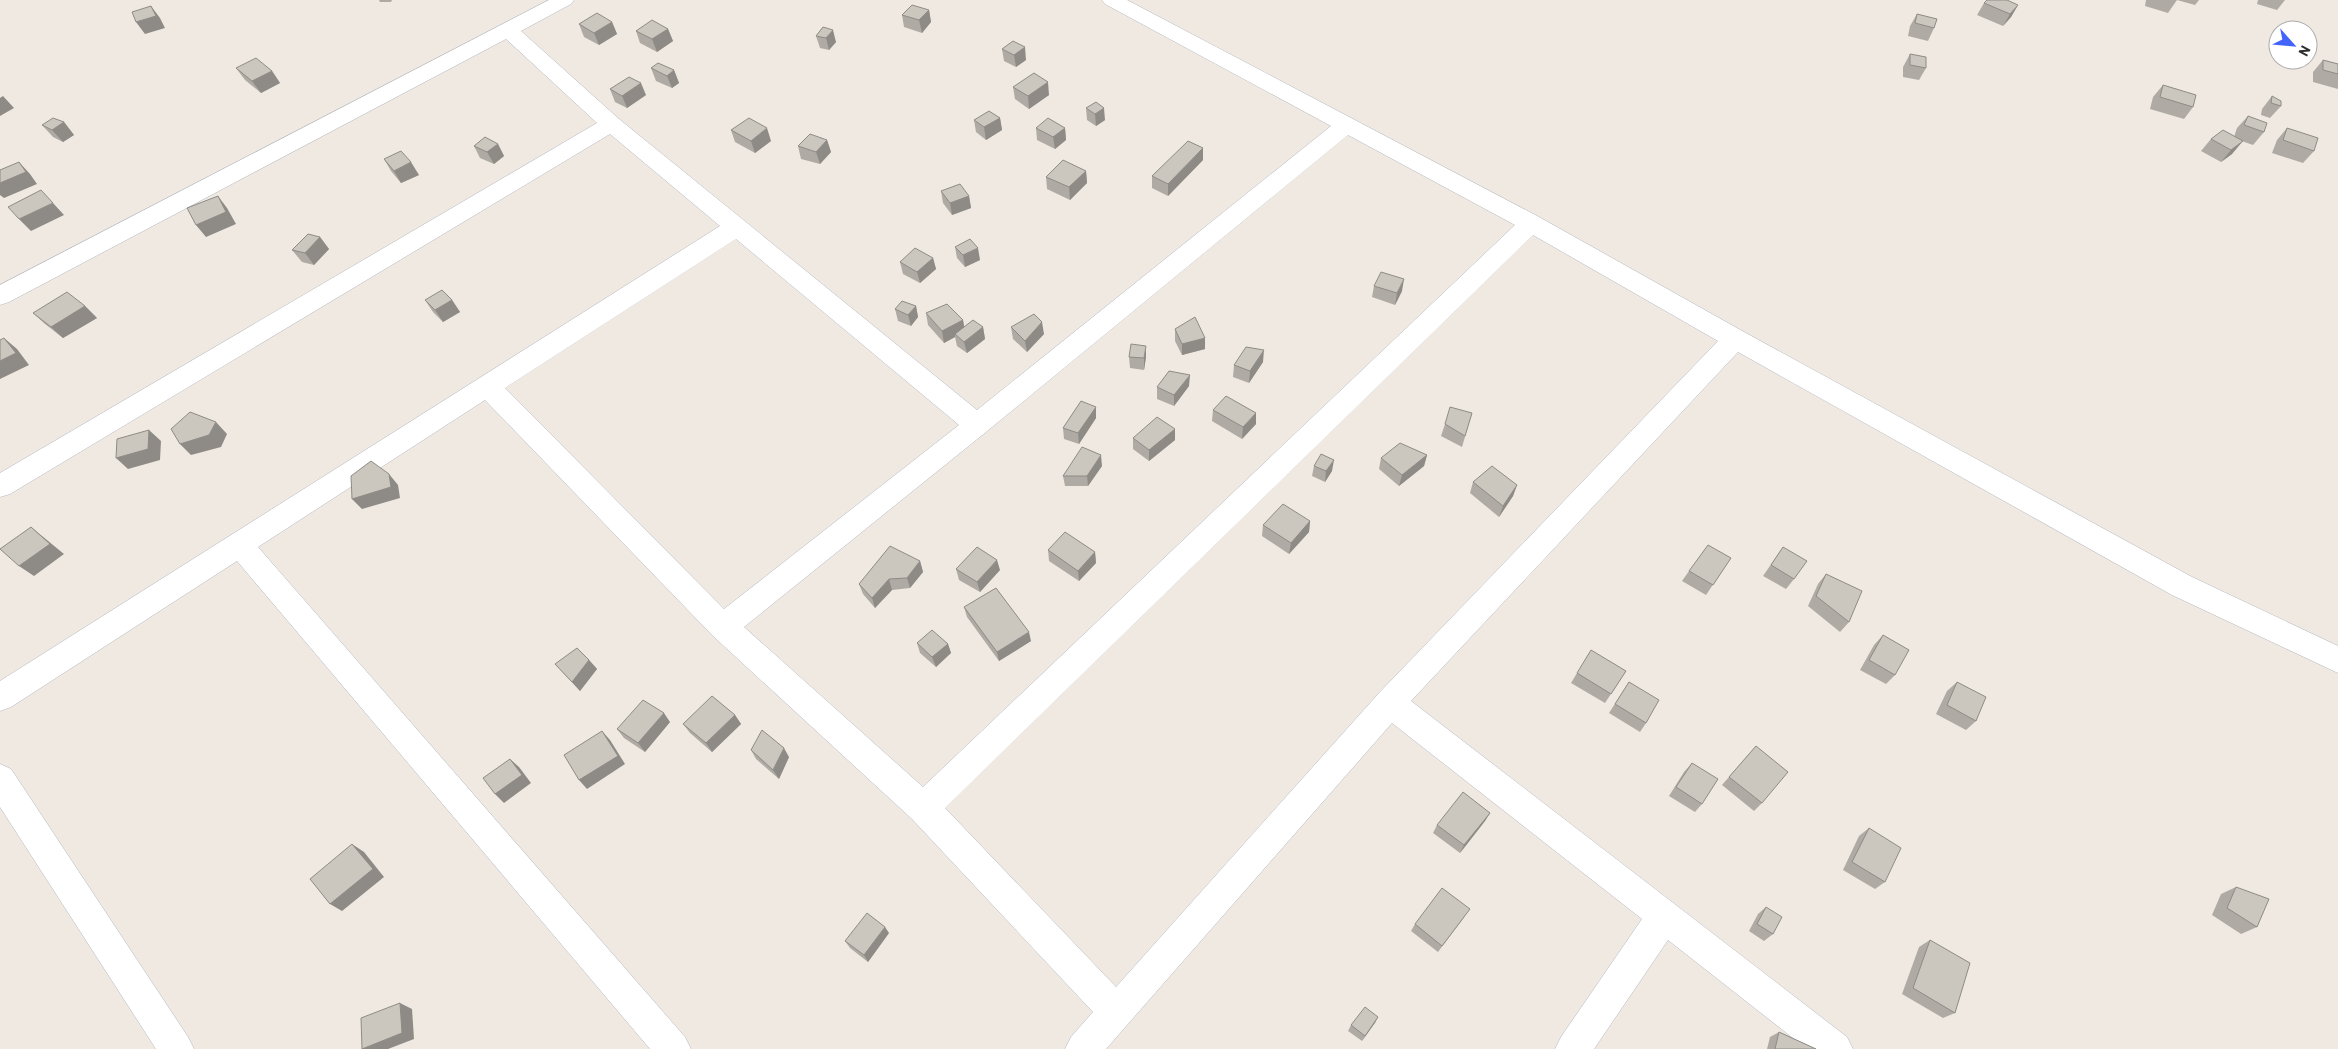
<svg xmlns="http://www.w3.org/2000/svg" width="2338" height="1049" viewBox="0 0 2338 1049" font-family="Barlow,sans-serif">
<style>
.lines{fill:none;stroke-linecap:round;stroke-linejoin:round}
.minor-casing{stroke:#b4b7c1;stroke-width:1}
.minor{fill:#fff;fill-rule:evenodd}
.wall{fill:#afaba4}
.shaded-wall{fill:#8e8b86}
.building{fill:#cbc7bf;stroke:#8e8b86}
</style>
<rect width="100%" height="100%" fill="#efe9e1"/>
<g class="lines">
<defs>
<path id="minor" d="M 549,0 L 574,0 L 571,4 L 521,31 L 619,119 L 977,410 L 1331,126 L 1105,4 L 1102,0 L 1127,0 L 1539,217 L 1744,332 L 2192,577 L 2338,646 L 2338,673 L 2172,595 L 1738,352 L 1411,701 L 1847,1037 L 1853,1049 L 1807,1049 L 1668,940 L 1594,1049 L 1555,1049 L 1561,1037 L 1642,919 L 1392,723 L 1106,1049 L 1065,1049 L 1071,1037 L 1093,1012 L 912,819 L 713,636 L 485,400 L 258,547 L 685,1037 L 691,1049 L 650,1049 L 237,561 L 11,707 L 0,711 L 0,681 L 720,226 L 610,134 L 10,494 L 0,497 L 0,473 L 597,123 L 506,39 L 9,302 L 0,305 L 0,285 ZM 1348,135 L 1515,225 L 923,787 L 744,627 L 986,432 ZM 1533,235 L 1718,341 L 1379,693 L 1116,987 L 945,808 ZM 736,239 L 959,425 L 724,609 L 505,388 Z
M 0,764 L 11,769 L 188,1037 L 194,1049 L 156,1049 L 0,807 Z"/>
</defs>
<use href="#minor" class="minor-casing"/>
<use href="#minor" class="minor"/>
</g>
<path class="wall" d="M 379,0 L 392,0 L 391,2 L 380,2 Z
M 2146,0 L 2177,0 L 2168,13 L 2145,6 Z
M 2177,0 L 2199,0 L 2195,5 Z
M 2258,0 L 2285,0 L 2277,10 L 2257,4 Z
M 1984,3 L 2018,5 L 2011,17 L 2003,26 L 1977,15 Z
M 929,10 L 931,22 L 922,33 L 904,27 L 902,15 Z
M 1917,14 L 1934,28 L 1928,41 L 1908,36 L 1910,26 Z
M 612,22 L 617,34 L 599,45 L 584,37 L 579,24 Z
M 823,27 L 836,42 L 829,50 L 820,48 L 816,36 Z
M 668,29 L 673,41 L 657,52 L 640,43 L 636,31 Z
M 1002,49 L 1026,60 L 1016,67 L 1004,61 Z
M 1910,54 L 1926,68 L 1919,80 L 1903,77 L 1903,67 Z
M 2323,60 L 2338,64 L 2338,89 L 2313,82 L 2313,72 Z
M 236,68 L 272,71 L 280,83 L 261,93 L 245,80 Z
M 651,68 L 674,70 L 679,83 L 672,88 L 656,81 Z
M 2163,85 L 2193,107 L 2184,119 L 2150,109 L 2153,97 Z
M 1013,87 L 1049,95 L 1029,109 L 1015,99 Z
M 610,89 L 646,95 L 627,108 L 615,102 Z
M 2272,96 L 2281,106 L 2270,118 L 2261,115 L 2262,109 Z
M 1086,108 L 1105,120 L 1096,126 L 1087,120 Z
M 2248,116 L 2264,132 L 2253,145 L 2239,140 L 2232,154 L 2221,162 L 2201,151 L 2211,139 L 2234,137 L 2237,128 Z
M 1000,118 L 1002,130 L 986,140 L 976,132 L 974,120 Z
M 64,122 L 74,135 L 63,142 L 53,137 L 42,125 Z
M 1036,128 L 1065,128 L 1066,140 L 1055,149 L 1037,140 Z
M 2287,128 L 2314,151 L 2303,163 L 2272,153 L 2277,140 Z
M 731,130 L 771,141 L 755,153 L 735,142 Z
M 827,140 L 831,152 L 820,164 L 801,159 L 798,146 Z
M 498,144 L 504,156 L 494,164 L 480,158 L 474,146 Z
M 384,159 L 419,175 L 401,183 L 391,171 Z
M 1203,160 L 1168,196 L 1152,188 L 1152,176 Z
M 1086,171 L 1087,183 L 1070,200 L 1047,189 L 1046,177 Z
M 941,191 L 969,196 L 971,208 L 952,215 L 943,203 Z
M 320,237 L 329,249 L 314,265 L 302,262 L 292,250 Z
M 955,247 L 980,260 L 965,267 L 957,258 Z
M 933,258 L 936,269 L 920,283 L 903,274 L 900,262 Z
M 1374,286 L 1402,291 L 1395,305 L 1372,297 Z
M 425,300 L 452,300 L 460,312 L 443,322 L 433,312 Z
M 85,306 L 97,318 L 63,338 L 45,324 L 33,313 Z
M 916,306 L 918,317 L 911,326 L 898,321 L 895,309 Z
M 926,313 L 963,320 L 964,327 L 983,327 L 985,339 L 967,353 L 957,346 L 955,337 L 944,343 L 928,325 Z
M 1011,327 L 1044,334 L 1027,352 L 1013,339 Z
M 1175,329 L 1205,349 L 1182,355 L 1175,341 Z
M 1129,357 L 1146,357 L 1144,370 L 1130,368 Z
M 1263,362 L 1249,383 L 1233,377 L 1234,365 Z
M 1189,386 L 1174,406 L 1157,399 L 1157,387 Z
M 1096,407 L 1096,418 L 1079,444 L 1064,439 L 1063,428 Z
M 1213,410 L 1256,424 L 1242,439 L 1212,421 Z
M 1472,413 L 1462,447 L 1441,436 L 1445,424 Z
M 1133,438 L 1175,440 L 1149,461 L 1133,449 Z
M 1427,455 L 1424,466 L 1399,486 L 1379,469 L 1381,458 Z
M 1102,466 L 1088,486 L 1065,486 L 1063,476 Z
M 1314,466 L 1332,471 L 1325,482 L 1312,476 Z
M 1473,482 L 1517,485 L 1513,496 L 1499,517 L 1470,493 Z
M 1310,521 L 1309,532 L 1289,554 L 1262,536 L 1263,525 Z
M 1783,547 L 1794,579 L 1786,589 L 1763,576 Z
M 1048,550 L 1095,552 L 1096,563 L 1079,581 L 1049,561 Z
M 1731,558 L 1706,595 L 1682,581 L 1689,571 Z
M 920,561 L 923,572 L 910,588 L 892,590 L 875,608 L 863,594 L 859,584 Z
M 956,569 L 1000,570 L 980,592 L 959,580 Z
M 1826,574 L 1849,622 L 1840,632 L 1808,606 L 1818,584 Z
M 964,607 L 1031,641 L 999,661 L 967,617 Z
M 1883,635 L 1895,675 L 1886,684 L 1860,670 L 1874,645 Z
M 917,643 L 948,644 L 951,653 L 936,667 L 920,653 Z
M 589,660 L 597,669 L 580,691 L 555,664 Z
M 1626,671 L 1605,703 L 1571,683 L 1577,673 Z
M 1629,682 L 1646,723 L 1640,732 L 1609,713 Z
M 1957,682 L 1976,721 L 1966,730 L 1936,714 L 1947,691 Z
M 735,715 L 741,724 L 712,752 L 690,733 L 683,724 Z
M 670,722 L 645,752 L 624,738 L 617,729 Z
M 1756,746 L 1762,803 L 1754,811 L 1722,785 Z
M 751,750 L 789,757 L 779,779 L 756,759 Z
M 1692,763 L 1702,804 L 1695,812 L 1669,796 L 1684,772 Z
M 1490,813 L 1485,821 L 1460,853 L 1433,833 L 1437,825 Z
M 1869,828 L 1885,882 L 1875,889 L 1843,870 L 1859,836 Z
M 2236,887 L 2257,927 L 2241,934 L 2212,915 L 2221,894 Z
M 1766,907 L 1773,934 L 1764,941 L 1749,931 L 1758,914 Z
M 1465,916 L 1438,952 L 1411,931 L 1415,924 Z
M 889,933 L 868,962 L 850,948 L 845,941 Z
M 1930,940 L 1955,1013 L 1943,1018 L 1902,994 L 1919,947 Z
M 1378,1017 L 1362,1041 L 1348,1031 L 1351,1025 Z
M 1779,1032 L 1816,1049 L 1767,1049 L 1770,1037 Z"/>
<path class="shaded-wall" d="M 2018,5 L 2011,17 L 2003,26 L 2010,14 Z
M 151,6 L 160,18 L 165,28 L 145,34 L 136,22 Z
M 929,10 L 931,22 L 922,33 L 919,20 Z
M 612,22 L 617,34 L 599,45 L 594,33 Z
M 668,29 L 673,41 L 657,52 L 652,39 Z
M 833,30 L 836,42 L 829,50 L 826,38 Z
M 1025,47 L 1026,60 L 1016,67 L 1014,55 Z
M 674,70 L 679,83 L 672,88 L 667,76 Z
M 272,71 L 280,83 L 261,93 L 252,81 Z
M 1048,82 L 1049,95 L 1029,109 L 1028,96 Z
M 641,83 L 646,95 L 627,108 L 622,96 Z
M 3,96 L 14,108 L 0,116 L 0,98 Z
M 1104,108 L 1105,120 L 1096,126 L 1095,114 Z
M 1000,118 L 1002,130 L 986,140 L 984,127 Z
M 64,122 L 74,135 L 63,142 L 52,130 Z
M 767,128 L 771,141 L 755,153 L 751,141 Z
M 1065,128 L 1066,140 L 1055,149 L 1053,137 Z
M 827,140 L 831,152 L 820,164 L 816,152 Z
M 2243,141 L 2232,154 L 2221,162 L 2231,150 Z
M 498,144 L 504,156 L 494,164 L 487,152 Z
M 1203,148 L 1203,160 L 1168,196 L 1168,184 Z
M 19,162 L 30,174 L 37,184 L 4,198 L 0,195 L 0,183 Z
M 411,162 L 419,175 L 401,183 L 394,171 Z
M 1086,171 L 1087,183 L 1070,200 L 1069,187 Z
M 218,196 L 227,208 L 236,224 L 206,237 L 196,225 Z
M 969,196 L 971,208 L 952,215 L 950,203 Z
M 53,203 L 64,215 L 31,231 L 19,219 Z
M 320,237 L 329,249 L 314,265 L 305,253 Z
M 978,248 L 980,260 L 965,267 L 963,255 Z
M 933,258 L 936,269 L 920,283 L 917,272 Z
M 1404,279 L 1402,291 L 1395,305 L 1397,293 Z
M 452,300 L 460,312 L 443,322 L 435,310 Z
M 85,306 L 97,318 L 63,338 L 51,327 Z
M 916,306 L 918,317 L 911,326 L 908,315 Z
M 963,320 L 965,332 L 955,334 L 955,337 L 944,343 L 942,331 Z
M 1042,322 L 1044,334 L 1027,352 L 1025,341 Z
M 983,327 L 985,339 L 967,353 L 964,342 Z
M 4,338 L 17,349 L 29,365 L 0,379 L 0,361 Z
M 1205,338 L 1205,349 L 1182,355 L 1182,344 Z
M 1146,346 L 1146,357 L 1144,370 L 1144,358 Z
M 1264,350 L 1263,362 L 1249,383 L 1250,371 Z
M 1190,375 L 1189,386 L 1174,406 L 1174,395 Z
M 1096,407 L 1096,418 L 1079,444 L 1078,433 Z
M 1256,413 L 1256,424 L 1242,439 L 1243,427 Z
M 216,422 L 227,434 L 221,447 L 191,455 L 180,444 Z
M 1175,429 L 1175,440 L 1149,461 L 1149,450 Z
M 149,430 L 161,441 L 160,460 L 128,469 L 116,458 Z
M 1101,455 L 1102,466 L 1088,486 L 1087,476 Z
M 1427,455 L 1424,466 L 1399,486 L 1402,475 Z
M 1334,460 L 1332,471 L 1325,482 L 1326,471 Z
M 389,474 L 398,485 L 400,498 L 362,509 L 352,499 Z
M 1517,485 L 1513,496 L 1499,517 L 1503,506 Z
M 1310,521 L 1309,532 L 1289,554 L 1291,543 Z
M 31,527 L 64,554 L 34,576 L 19,566 Z
M 1095,552 L 1096,563 L 1079,581 L 1078,571 Z
M 997,560 L 1000,570 L 980,592 L 977,582 Z
M 920,561 L 923,572 L 910,588 L 907,578 Z
M 889,579 L 892,590 L 875,608 L 872,598 Z
M 1029,632 L 1031,641 L 999,661 L 997,652 Z
M 948,644 L 951,653 L 936,667 L 932,657 Z
M 589,660 L 597,669 L 580,691 L 572,682 Z
M 664,713 L 670,722 L 645,752 L 638,743 Z
M 735,715 L 741,724 L 712,752 L 706,743 Z
M 602,731 L 610,740 L 625,764 L 587,789 L 579,780 Z
M 784,748 L 789,757 L 779,779 L 773,770 Z
M 510,759 L 519,767 L 531,783 L 504,803 L 495,794 Z
M 1490,813 L 1485,821 L 1460,853 L 1464,845 Z
M 352,844 L 364,852 L 384,877 L 342,911 L 330,904 Z
M 885,927 L 889,933 L 868,962 L 864,955 Z
M 400,1003 L 412,1009 L 414,1039 L 388,1049 L 362,1049 Z
M 1378,1017 L 1375,1023 L 1362,1041 L 1365,1036 Z"/>
<path class="building" d="M 1987,0 L 2007,0 L 2018,5 L 2010,14 L 1984,3 Z
M 912,5 L 929,10 L 919,20 L 902,15 Z
M 151,6 L 156,16 L 136,22 L 132,12 Z
M 597,13 L 612,22 L 594,33 L 579,24 Z
M 1917,14 L 1937,19 L 1934,28 L 1915,23 Z
M 652,20 L 668,29 L 652,39 L 636,31 Z
M 823,27 L 833,30 L 826,38 L 816,36 Z
M 1013,41 L 1025,47 L 1014,55 L 1002,49 Z
M 1910,54 L 1926,57 L 1926,68 L 1910,65 Z
M 256,58 L 272,71 L 252,81 L 236,68 Z
M 2323,60 L 2338,64 L 2338,74 L 2323,70 Z
M 658,63 L 674,70 L 667,76 L 651,68 Z
M 1034,73 L 1048,82 L 1028,96 L 1013,87 Z
M 629,77 L 641,83 L 622,96 L 610,89 Z
M 2163,85 L 2196,95 L 2193,107 L 2160,97 Z
M 2272,96 L 2281,101 L 2281,106 L 2271,103 Z
M 1096,102 L 1104,108 L 1095,114 L 1086,108 Z
M 989,111 L 1000,118 L 984,127 L 974,120 Z
M 2248,116 L 2267,123 L 2264,132 L 2244,125 Z
M 53,118 L 64,122 L 52,130 L 42,125 Z
M 749,118 L 767,128 L 751,141 L 731,130 Z
M 1048,118 L 1065,128 L 1053,137 L 1036,128 Z
M 2287,128 L 2318,138 L 2314,151 L 2283,140 Z
M 2223,130 L 2243,141 L 2231,150 L 2211,139 Z
M 810,134 L 827,140 L 816,152 L 798,146 Z
M 485,137 L 498,144 L 487,152 L 474,146 Z
M 1188,141 L 1203,148 L 1168,184 L 1152,176 Z
M 401,151 L 411,162 L 394,171 L 384,159 Z
M 1063,160 L 1086,171 L 1069,187 L 1046,177 Z
M 19,162 L 26,172 L 0,183 L 0,170 Z
M 960,184 L 969,196 L 950,203 L 941,191 Z
M 41,190 L 53,203 L 19,219 L 8,207 Z
M 218,196 L 226,212 L 196,225 L 187,208 Z
M 308,234 L 320,237 L 305,253 L 292,250 Z
M 970,239 L 978,248 L 963,255 L 955,247 Z
M 915,248 L 933,258 L 917,272 L 900,262 Z
M 1381,272 L 1404,279 L 1397,293 L 1374,286 Z
M 442,290 L 452,300 L 435,310 L 425,300 Z
M 67,292 L 85,306 L 51,327 L 33,313 Z
M 902,301 L 916,306 L 908,315 L 895,309 Z
M 947,304 L 963,320 L 942,331 L 926,313 Z
M 1034,314 L 1042,322 L 1025,341 L 1011,327 Z
M 1195,317 L 1205,338 L 1182,344 L 1175,329 Z
M 973,320 L 983,327 L 964,342 L 955,334 Z
M 4,338 L 16,353 L 0,361 L 0,340 Z
M 1131,344 L 1146,346 L 1144,358 L 1129,357 Z
M 1246,347 L 1264,350 L 1250,371 L 1234,365 Z
M 1169,371 L 1190,375 L 1174,395 L 1157,387 Z
M 1226,396 L 1256,413 L 1243,427 L 1213,410 Z
M 1081,401 L 1096,407 L 1078,433 L 1063,428 Z
M 1450,407 L 1472,413 L 1465,436 L 1445,424 Z
M 190,412 L 216,422 L 209,435 L 180,444 L 171,429 Z
M 1157,417 L 1175,429 L 1149,450 L 1133,438 Z
M 149,430 L 148,449 L 116,458 L 117,439 Z
M 1400,443 L 1427,455 L 1402,475 L 1381,458 Z
M 1082,447 L 1101,455 L 1087,476 L 1063,476 Z
M 1321,454 L 1334,460 L 1326,471 L 1314,466 Z
M 371,461 L 389,474 L 391,487 L 352,499 L 351,476 Z
M 1492,466 L 1517,485 L 1503,506 L 1473,482 Z
M 1283,504 L 1310,521 L 1291,543 L 1263,525 Z
M 31,527 L 50,544 L 19,566 L 0,549 Z
M 1065,532 L 1095,552 L 1078,571 L 1048,550 Z
M 1708,545 L 1731,558 L 1713,585 L 1689,571 Z
M 890,546 L 920,561 L 907,578 L 889,579 L 872,598 L 859,584 Z
M 977,547 L 997,560 L 977,582 L 956,569 Z
M 1783,547 L 1807,561 L 1794,579 L 1771,565 Z
M 1826,574 L 1862,591 L 1849,622 L 1816,596 Z
M 996,588 L 1029,632 L 997,652 L 964,607 Z
M 932,630 L 948,644 L 932,657 L 917,643 Z
M 1883,635 L 1909,650 L 1895,675 L 1869,660 Z
M 577,648 L 589,660 L 572,682 L 555,664 Z
M 1591,650 L 1626,671 L 1611,694 L 1577,673 Z
M 1629,682 L 1659,700 L 1646,723 L 1615,704 Z
M 1957,682 L 1986,697 L 1976,721 L 1947,705 Z
M 712,696 L 735,715 L 706,743 L 683,724 Z
M 643,700 L 664,713 L 638,743 L 617,729 Z
M 762,730 L 784,748 L 773,770 L 751,750 Z
M 602,731 L 618,756 L 579,780 L 564,755 Z
M 1756,746 L 1788,772 L 1762,803 L 1729,777 Z
M 510,759 L 522,775 L 495,794 L 483,778 Z
M 1692,763 L 1718,779 L 1702,804 L 1676,787 Z
M 1463,792 L 1490,813 L 1464,845 L 1437,825 Z
M 1869,828 L 1901,848 L 1885,882 L 1852,862 Z
M 352,844 L 373,869 L 330,904 L 310,879 Z
M 2236,887 L 2269,899 L 2257,927 L 2227,908 Z
M 1442,888 L 1470,909 L 1442,946 L 1415,924 Z
M 1766,907 L 1782,917 L 1773,934 L 1757,924 Z
M 867,913 L 885,927 L 864,955 L 845,941 Z
M 1930,940 L 1970,963 L 1955,1013 L 1913,988 Z
M 400,1003 L 402,1033 L 362,1049 L 361,1018 Z
M 1365,1007 L 1378,1017 L 1365,1036 L 1351,1025 Z
M 1779,1032 L 1816,1049 L 1775,1049 Z"/>
<g transform="translate(2293 45) rotate(117)"><circle r="24" fill="#ffffff" stroke="#ababab"/>
<path d="M0-4L9 19L0 12L-9 19Z" fill="#4264fb"/>
<text y="-8" font-size="14" font-weight="bold" text-anchor="middle" fill="#2e2e2e">N</text>
</g>
</svg>
